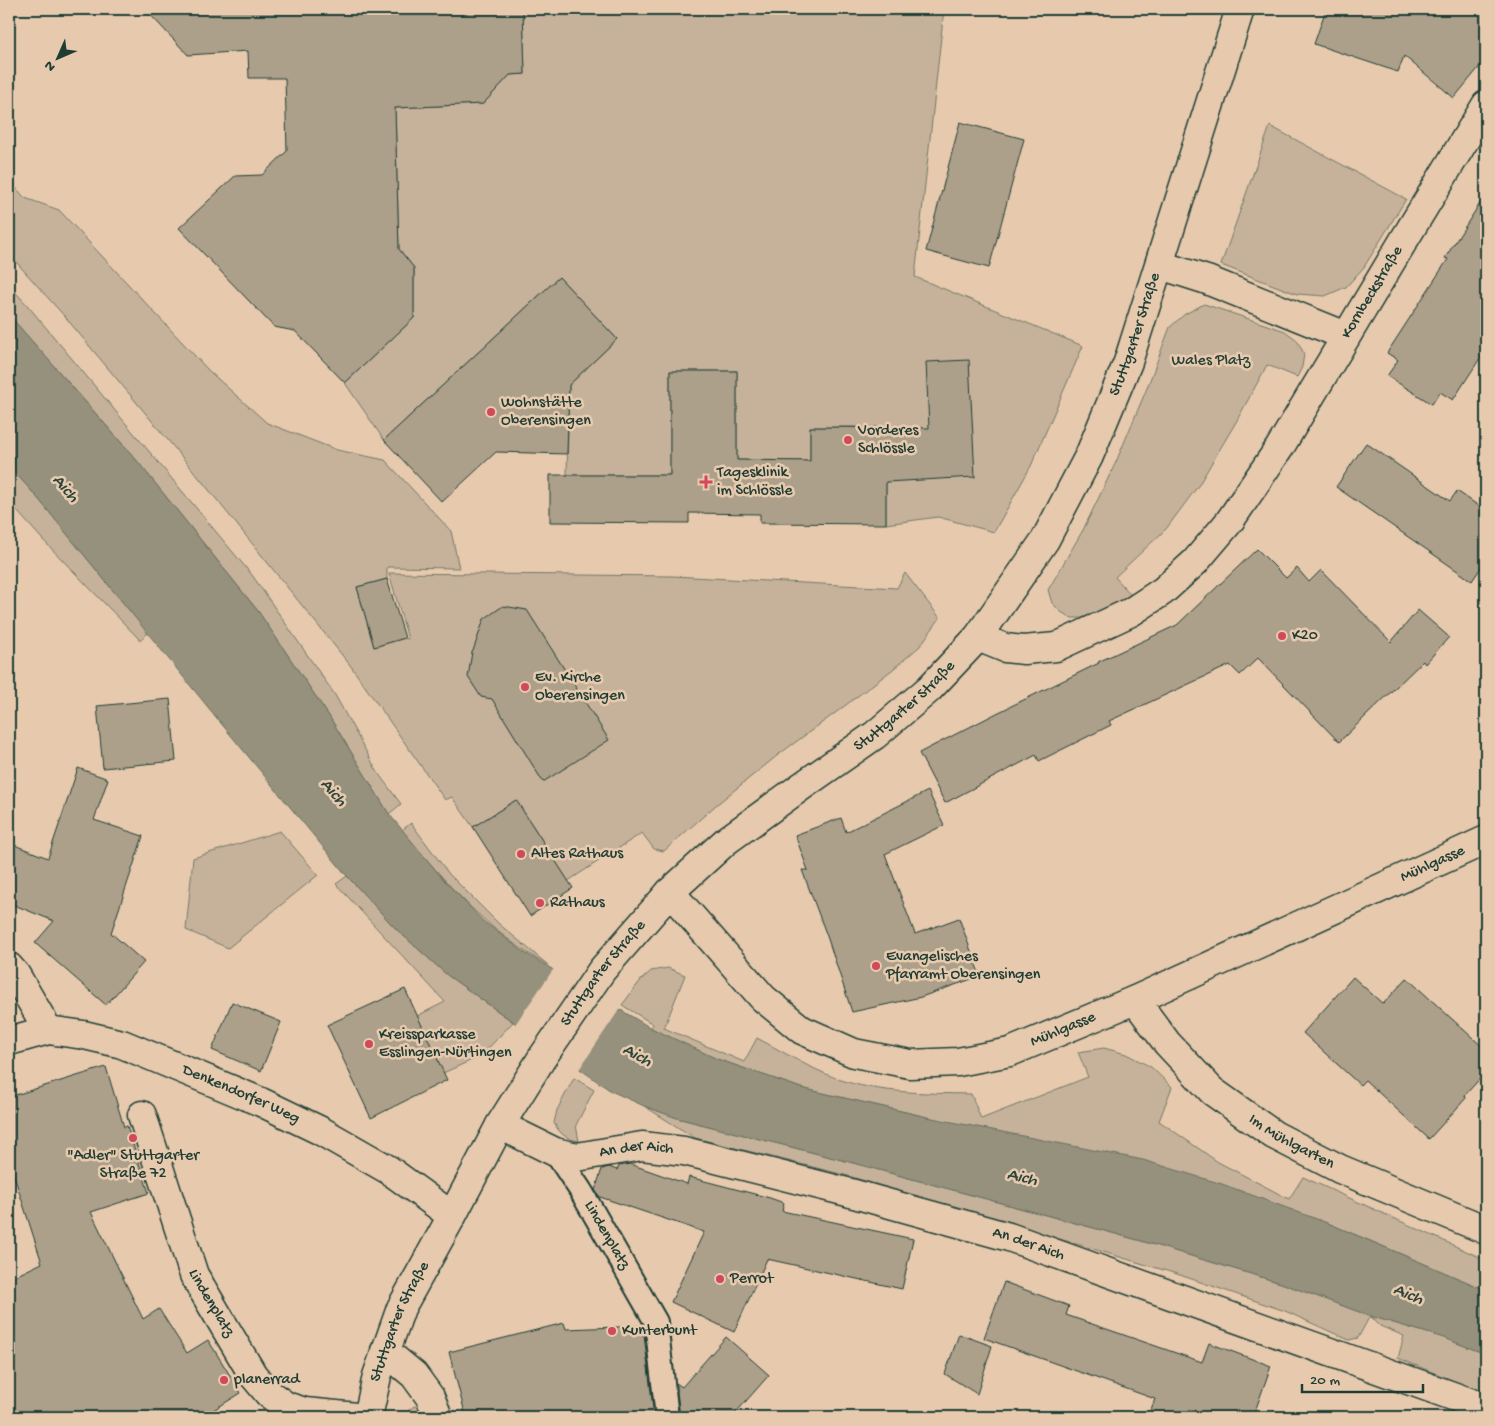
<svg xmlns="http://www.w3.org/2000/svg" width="1495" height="1426" viewBox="0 0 1495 1426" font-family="'Gochi Hand',sans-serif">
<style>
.green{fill:#c6b29a;stroke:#727867}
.water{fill:#96917c;stroke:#666f5f}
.pier{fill:#e7caae}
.building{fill:#ada08a;stroke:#1f3d34}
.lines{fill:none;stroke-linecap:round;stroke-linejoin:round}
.service-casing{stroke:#1f3d34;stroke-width:26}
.minor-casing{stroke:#1f3d34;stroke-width:31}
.secondary-casing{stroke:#1f3d34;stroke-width:31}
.service{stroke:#e7caae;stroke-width:22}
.minor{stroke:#e7caae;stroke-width:28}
.secondary{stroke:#e7caae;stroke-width:28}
.poi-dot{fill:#d1495b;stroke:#e7caae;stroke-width:2}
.labels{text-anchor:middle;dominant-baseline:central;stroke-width:5;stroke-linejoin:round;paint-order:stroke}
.street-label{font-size:16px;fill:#1f3d34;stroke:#e7caae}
.park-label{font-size:16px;fill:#274339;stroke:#e7caae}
.poi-label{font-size:16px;fill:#1f3d34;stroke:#e7caae;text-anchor:start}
.water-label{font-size:18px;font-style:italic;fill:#2b453b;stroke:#e7caae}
</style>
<rect width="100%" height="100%" fill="#e7caae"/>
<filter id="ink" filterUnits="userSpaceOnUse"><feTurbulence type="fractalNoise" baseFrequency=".02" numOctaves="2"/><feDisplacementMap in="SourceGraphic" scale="10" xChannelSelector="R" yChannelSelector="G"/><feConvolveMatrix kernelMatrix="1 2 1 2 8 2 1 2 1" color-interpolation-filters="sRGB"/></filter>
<g filter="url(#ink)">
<path class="green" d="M 523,9 L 944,9 L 915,277 L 1083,346 L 1031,466 L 994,532 L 938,517 L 886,524 L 886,427 L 810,427 L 810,461 L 737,460 L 737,371 L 670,371 L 670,475 L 567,475 L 569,385 L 617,339 L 559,277 L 384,440 L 345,383 L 414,318 L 414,268 L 399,249 L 395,108 L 483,104 L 510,75 L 525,74 Z
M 1270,126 L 1406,199 L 1364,267 L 1346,287 L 1325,296 L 1297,294 L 1221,265 Z
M 9,180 L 25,198 L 59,210 L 209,371 L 267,423 L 337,450 L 385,460 L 451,531 L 459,568 L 387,567 L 387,579 L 357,587 L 374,647 L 405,638 L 408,639 L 389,573 L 673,576 L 897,588 L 905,573 L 940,618 L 920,646 L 892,670 L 834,714 L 778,755 L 716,805 L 664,851 L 654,849 L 642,833 L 568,881 L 516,800 L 473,827 L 452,797 L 445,800 L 350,665 L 192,469 L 66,318 L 9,254 Z
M 9,285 L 28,306 L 252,575 L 335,695 L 378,773 L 401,804 L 389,814 L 329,716 L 258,611 L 134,457 L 9,315 Z
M 1204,304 L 1285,331 L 1297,340 L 1304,354 L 1302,367 L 1297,377 L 1267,365 L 1236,422 L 1198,486 L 1166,529 L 1115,577 L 1133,597 L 1082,618 L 1072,618 L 1061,612 L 1052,603 L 1048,590 L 1083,530 L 1116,462 L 1147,388 L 1170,327 L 1185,314 Z
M 9,466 L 36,496 L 148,633 L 140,640 L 43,540 L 9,502 Z
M 411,823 L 449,874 L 499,924 L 548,965 C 486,931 447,884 402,830 Z
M 280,831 L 318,875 L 228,948 L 186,930 L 193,858 Z
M 347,876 L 396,929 L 447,975 L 513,1022 L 481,1056 L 443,1073 L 417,1016 L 445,1002 L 336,884 Z
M 668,968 L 685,975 L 664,1028 L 744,1062 L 757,1038 C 780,1050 802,1064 826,1074 C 870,1094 923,1093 971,1094 L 981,1119 L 1088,1077 L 1078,1052 L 1104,1048 L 1126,1054 L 1151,1067 L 1172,1087 L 1159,1121 L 1218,1162 L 1289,1199 L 1303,1177 L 1486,1260 L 1486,1290 L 1330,1224 L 927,1117 L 801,1088 L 717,1059 L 651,1028 L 653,1024 L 622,1005 L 641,980 L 651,971 Z
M 574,1078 L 594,1090 L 576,1125 L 579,1141 C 566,1139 560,1134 554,1123 L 557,1110 Z
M 644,1106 L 677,1118 L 842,1160 L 1138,1240 L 1281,1283 L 1370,1316 L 1441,1337 L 1486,1354 L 1486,1394 L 1398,1358 L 1404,1336 L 1380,1326 L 1370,1316 L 1358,1338 L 1349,1340 L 1285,1311 L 1177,1274 L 845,1175 L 695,1138 Z
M 414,1406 C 421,1407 423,1411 426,1417 L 409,1417 L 409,1410 Z"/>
<path class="water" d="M 9,315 L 134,457 L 258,611 L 329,716 L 389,814 L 444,880 L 483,921 L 525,953 L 651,1028 L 717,1059 L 801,1088 L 927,1117 L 1143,1160 L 1222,1184 L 1330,1224 L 1486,1290 L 1486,1354 L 1441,1337 L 1370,1316 L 1281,1283 L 1138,1240 L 842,1160 L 677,1118 L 644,1106 L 611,1091 L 447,975 L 396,929 L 347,876 L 229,733 L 36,496 L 9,466 Z"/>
<path class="pier" d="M 555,967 L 621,1007 L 578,1071 L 514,1026 Z"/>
<path class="building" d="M 145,9 L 523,9 L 525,74 L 510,75 L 483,104 L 395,108 L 399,249 L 414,268 L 414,318 L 345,383 L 295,331 L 274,327 L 179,228 L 235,176 L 262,175 L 287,151 L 285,78 L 249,78 L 248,51 L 188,55 Z
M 1326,9 L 1486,9 L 1486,59 L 1454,98 L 1404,56 L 1398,72 L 1314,44 Z
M 960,122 L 1024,139 L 989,268 L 926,251 Z
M 1486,194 L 1486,349 L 1453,400 L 1440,392 L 1432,404 L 1387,376 L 1398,360 L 1387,353 L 1448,259 L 1445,258 Z
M 559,277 L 617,339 L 569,385 L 567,454 L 496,452 L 442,502 L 384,440 Z
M 969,360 L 975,477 L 886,482 L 886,524 L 760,523 L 760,514 L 689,513 L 689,523 L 550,522 L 550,475 L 670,475 L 670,371 L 737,371 L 737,460 L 810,461 L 810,427 L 929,428 L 926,362 Z
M 1366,443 L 1450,501 L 1457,491 L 1486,511 L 1486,560 L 1472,581 L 1336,487 Z
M 1257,549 L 1286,578 L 1297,568 L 1309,582 L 1321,570 L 1391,642 L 1418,610 L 1449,637 L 1425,664 L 1423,661 L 1339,742 L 1258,658 L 1240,675 L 1230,665 L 1109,721 L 1111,725 L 1039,761 L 1036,755 L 945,803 L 919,753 L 997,713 L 1099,663 L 1098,662 L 1177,625 Z
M 387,579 L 405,638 L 374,647 L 357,587 Z
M 503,606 L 527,610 L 609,740 L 543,782 L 492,699 L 481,697 L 468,677 L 472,652 L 473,651 L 484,619 Z
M 170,699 L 176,761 L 103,768 L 97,706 Z
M 78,768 L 108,779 L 94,820 L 143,836 L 111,933 L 144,962 L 106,1005 L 35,943 L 54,921 L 9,903 L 9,843 L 48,858 Z
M 928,791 L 944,825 L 885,854 L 915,934 L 959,918 L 980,976 L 921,997 L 852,1012 L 827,936 L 802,870 L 808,870 L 795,835 L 841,818 L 846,832 Z
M 516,800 L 573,888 L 530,916 L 473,827 Z
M 1353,977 L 1383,1004 L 1407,978 L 1486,1050 L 1486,1072 L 1465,1095 L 1466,1098 L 1429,1139 L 1365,1080 L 1360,1085 L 1303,1033 Z
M 405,989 L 447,1080 L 371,1118 L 327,1025 Z
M 232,1002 L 281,1022 L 261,1071 L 212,1050 Z
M 106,1067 L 124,1127 L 127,1126 L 149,1193 L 91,1212 L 143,1319 L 159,1309 L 187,1353 L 208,1340 L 241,1393 L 202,1417 L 9,1417 L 9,1279 L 42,1263 L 9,1160 L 9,1097 Z
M 630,1164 L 687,1184 L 689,1177 L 770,1198 L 784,1203 L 782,1211 L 913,1239 L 902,1289 L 767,1259 L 734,1332 L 671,1302 L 704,1232 L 600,1197 L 595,1190 L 602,1169 L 609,1167 L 617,1170 L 619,1166 Z
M 1004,1282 L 1069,1306 L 1066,1315 L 1202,1362 L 1209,1343 L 1271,1366 L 1253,1417 L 1148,1417 L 1155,1399 L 984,1338 Z
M 564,1323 L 566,1329 L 643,1326 L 654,1417 L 466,1417 L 449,1352 Z
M 959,1334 L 992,1346 L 977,1394 L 945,1374 Z
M 726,1337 L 769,1375 L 732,1417 L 680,1417 L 676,1383 L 682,1387 Z"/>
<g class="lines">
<defs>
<g id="service">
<path id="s1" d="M 555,1152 L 581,1191 L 656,1322 L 667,1417"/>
</g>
<g id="minor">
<path d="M 1160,265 L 1207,280 L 1346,336"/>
<path id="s2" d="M 978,637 L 1005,648 L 1024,650 L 1056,647 L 1131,612 L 1163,591 L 1195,562 L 1229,522 L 1280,447 L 1404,240 L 1486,105"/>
<path id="s3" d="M 670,892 L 763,998 L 802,1030 L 854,1053 L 910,1064 L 958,1062 L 1010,1052 L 1135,1000 L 1486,840"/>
<path d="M 9,967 L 16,975 L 48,1030"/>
<path id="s4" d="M 1135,1000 L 1167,1043 L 1212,1091 L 1274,1135 L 1340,1169 L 1486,1230"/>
<path id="s5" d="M 142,1115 L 194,1275 L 253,1375 L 269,1394 L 286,1406 L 305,1412 L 357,1417"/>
<path id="s6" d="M 500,1125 L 555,1152 L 577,1157 L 642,1146 L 684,1151 L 847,1192 L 1009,1237 L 1486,1408"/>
<path d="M 385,1351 L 414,1375 L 430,1397 L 438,1417"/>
</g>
<g id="secondary">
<path id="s7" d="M 9,1041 L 48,1030 L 84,1035 L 122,1044 L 261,1102 L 321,1131 L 389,1170 L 452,1216"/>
<path id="s8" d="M 368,1417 L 377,1376 L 401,1308 L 452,1216 L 500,1125 L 542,1058 L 602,970 L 670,892 L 726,841 L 802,786 L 875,735 L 929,689 L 978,637 L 1045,540 L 1089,456 L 1128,362 L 1240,9"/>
</g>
</defs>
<use href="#service" class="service-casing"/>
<use href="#minor" class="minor-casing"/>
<use href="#secondary" class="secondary-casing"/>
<use href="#service" class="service"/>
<use href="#minor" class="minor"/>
<use href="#secondary" class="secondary"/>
</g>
</g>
<g class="poi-dot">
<circle cx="491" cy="412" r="5"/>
<circle cx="848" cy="440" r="5"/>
<path d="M703.5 474.5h5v5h5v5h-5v5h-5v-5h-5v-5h5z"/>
<circle cx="1282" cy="636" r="5"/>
<circle cx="525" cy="687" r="5"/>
<circle cx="521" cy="854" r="5"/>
<circle cx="540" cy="903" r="5"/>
<circle cx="876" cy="966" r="5"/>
<circle cx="369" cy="1044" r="5"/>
<circle cx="133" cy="1138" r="5"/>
<circle cx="720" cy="1279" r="5"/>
<circle cx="612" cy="1331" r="5"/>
<circle cx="224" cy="1380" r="5"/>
</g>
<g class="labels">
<g class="street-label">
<text stroke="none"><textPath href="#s2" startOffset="568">Kornbeckstraße</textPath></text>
<text stroke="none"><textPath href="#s8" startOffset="1355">Stuttgarter Straße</textPath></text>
<text stroke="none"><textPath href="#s8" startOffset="911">Stuttgarter Straße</textPath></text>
<text stroke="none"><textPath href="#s3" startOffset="869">Mühlgasse</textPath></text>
<text stroke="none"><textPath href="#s8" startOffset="506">Stuttgarter Straße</textPath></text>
<text stroke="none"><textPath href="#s3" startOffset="464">Mühlgasse</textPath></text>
<text stroke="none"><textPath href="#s7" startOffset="245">Denkendorfer Weg</textPath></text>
<text stroke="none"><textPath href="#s4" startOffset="214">Im Mühlgarten</textPath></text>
<text stroke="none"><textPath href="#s6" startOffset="144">An der Aich</textPath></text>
<text stroke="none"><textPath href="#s1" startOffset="98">Lindenplatz</textPath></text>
<text stroke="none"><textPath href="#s6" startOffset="549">An der Aich</textPath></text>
<text stroke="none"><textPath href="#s5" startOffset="201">Lindenplatz</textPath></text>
<text stroke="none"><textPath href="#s8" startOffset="101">Stuttgarter Straße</textPath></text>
</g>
<g class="park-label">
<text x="1211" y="361">Wales Platz</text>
</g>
<g class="poi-label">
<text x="501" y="403">Wohnstätte<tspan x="501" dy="18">Oberensingen</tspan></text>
<text x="858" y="431">Vorderes<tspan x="858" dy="18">Schlössle</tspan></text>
<text x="717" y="473">Tagesklinik<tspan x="717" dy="18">im Schlössle</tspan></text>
<text x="1292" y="636">K20</text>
<text x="535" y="678">Ev. Kirche<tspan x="535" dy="18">Oberensingen</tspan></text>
<text x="531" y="854">Altes Rathaus</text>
<text x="550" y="903">Rathaus</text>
<text x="886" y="957">Evangelisches<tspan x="886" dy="18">Pfarramt Oberensingen</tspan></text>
<text x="379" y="1035">Kreissparkasse<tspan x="379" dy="18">Esslingen-Nürtingen</tspan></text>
<text x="133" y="1156" text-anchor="middle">"Adler" Stuttgarter<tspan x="133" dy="18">Straße 72</tspan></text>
<text x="730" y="1279">Perrot</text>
<text x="622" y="1331">Kunterbunt</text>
<text x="234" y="1380">planerrad</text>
</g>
<g class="water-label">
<text transform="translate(65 489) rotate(49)">Aich</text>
<text transform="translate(333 793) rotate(49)">Aich</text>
<text transform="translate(637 1056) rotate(29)">Aich</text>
<text transform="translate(1022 1178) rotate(13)">Aich</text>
<text transform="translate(1408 1295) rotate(23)">Aich</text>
</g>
</g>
<rect width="1495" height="1426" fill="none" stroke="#e7caae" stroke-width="30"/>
<rect x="15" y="15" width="1465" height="1396" fill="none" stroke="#1f3d34" stroke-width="2" filter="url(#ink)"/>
<g transform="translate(58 58) rotate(225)" stroke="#e7caae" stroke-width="4" paint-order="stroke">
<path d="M0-4L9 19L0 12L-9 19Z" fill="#1f3d34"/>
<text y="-8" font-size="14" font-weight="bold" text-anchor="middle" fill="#1f3d34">N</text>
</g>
<path d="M1302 1384v8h121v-8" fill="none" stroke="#1f3d34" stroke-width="2.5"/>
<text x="1310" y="1384" font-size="15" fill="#1f3d34" stroke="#e7caae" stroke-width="4" paint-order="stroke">20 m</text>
</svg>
